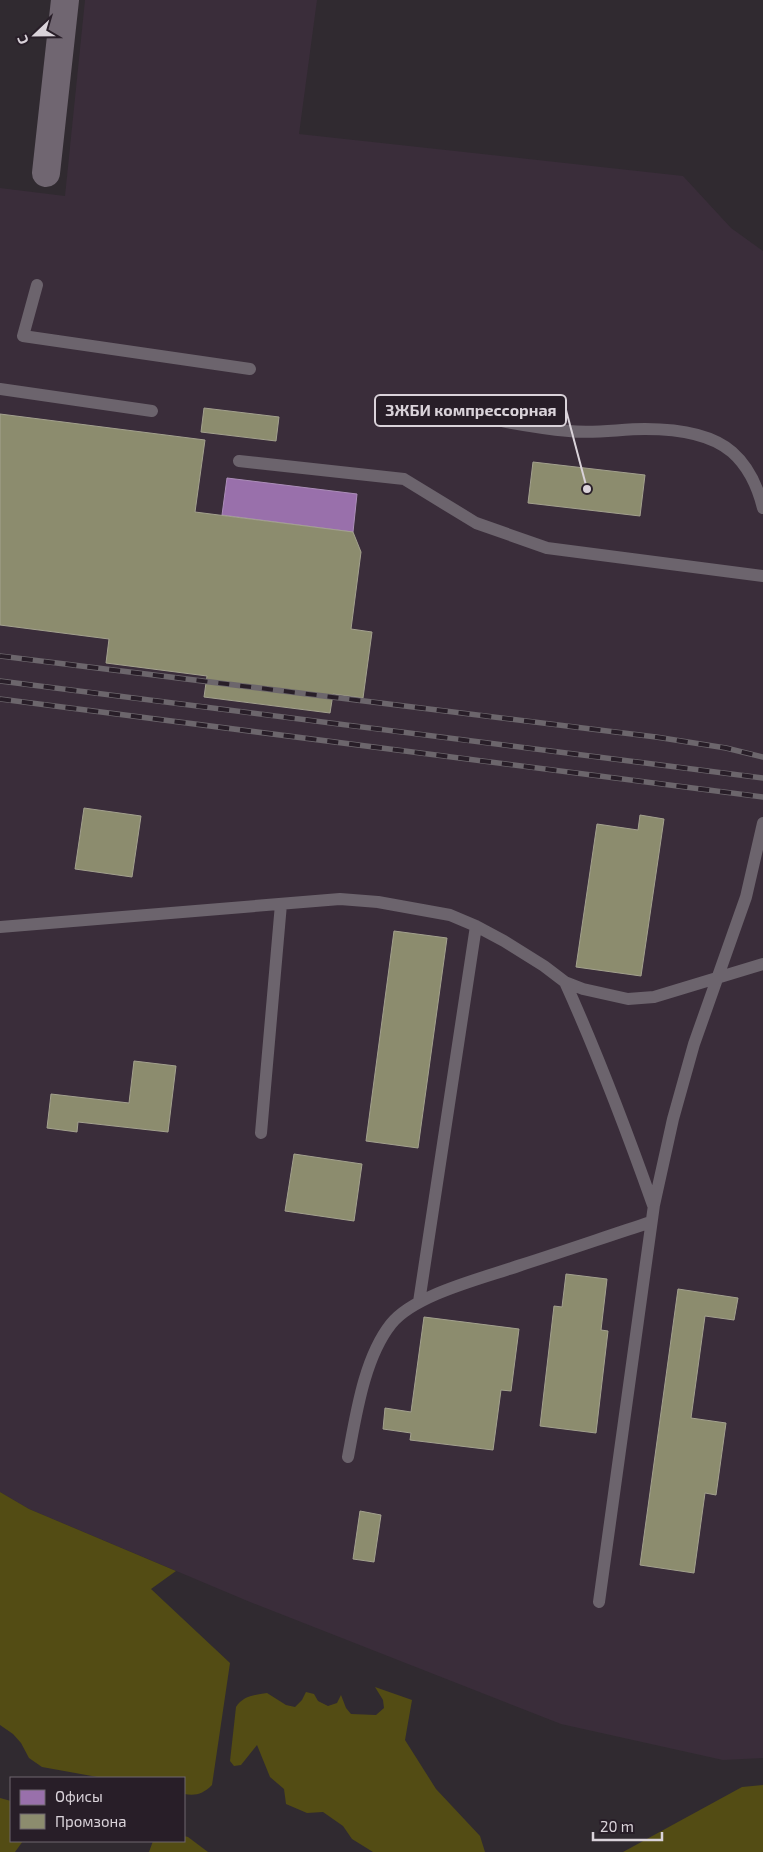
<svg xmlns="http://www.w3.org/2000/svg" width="763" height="1852" viewBox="0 0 763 1852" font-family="'Exo 2',sans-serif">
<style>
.built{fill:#3a2d3a}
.green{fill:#534c14}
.offices{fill:#9970ab;stroke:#ac8eb9}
.industry{fill:#8c8c6e;stroke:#a3a18e}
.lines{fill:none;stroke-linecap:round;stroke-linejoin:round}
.lane{stroke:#6c646d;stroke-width:12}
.secondary{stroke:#706671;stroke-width:28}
.rail-casing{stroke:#6c666c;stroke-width:5.5}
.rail{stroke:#281e28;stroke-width:4;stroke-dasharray:11;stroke-linecap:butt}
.leader{fill:none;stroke:#dad3da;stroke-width:2}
.callout-dot{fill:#dad3da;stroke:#281e28;stroke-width:2}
.callout{fill:#281e28;stroke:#dad3da;stroke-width:2}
.callout-label{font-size:16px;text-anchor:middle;font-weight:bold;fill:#dad3da}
</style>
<rect width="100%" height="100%" fill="#302a30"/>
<path class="built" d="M 85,0 L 317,0 L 299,134 L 683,176 L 731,228 L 763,251 L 763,1758 L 723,1760 L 561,1724 L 250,1602 L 29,1509 L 0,1492 L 0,188 L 65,196 Z"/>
<path class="green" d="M 0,1492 L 29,1509 L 176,1571 L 151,1589 L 230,1663 L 212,1785 C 203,1794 196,1796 184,1794 L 184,1778 L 103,1778 L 42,1767 L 29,1758 L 21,1743 L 13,1734 L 0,1725 Z
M 375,1687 L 412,1700 L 405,1740 L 436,1789 L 480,1836 L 485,1852 L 373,1852 L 352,1839 L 343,1826 L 323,1812 L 307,1813 L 286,1804 L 284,1789 L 270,1777 L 257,1745 L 241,1765 L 234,1766 L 230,1761 L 236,1707 C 243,1696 254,1695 267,1693 L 286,1705 L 295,1707 L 302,1700 L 306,1692 L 314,1694 L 318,1701 L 328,1706 L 337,1703 L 341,1695 L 346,1708 L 351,1714 L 376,1715 L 384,1708 L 383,1700 Z
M 763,1785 L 763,1852 L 623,1852 L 742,1787 Z
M 0,1798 L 11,1801 L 11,1841 L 23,1841 L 15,1852 L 0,1852 Z
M 184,1836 L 188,1837 L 208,1852 L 149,1852 L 153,1841 L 184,1841 Z"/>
<path class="offices" d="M 227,478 L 357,494 L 353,532 L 222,515 Z"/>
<path class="industry" d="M 204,408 L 279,417 L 276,441 L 201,432 Z
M 0,414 L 205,440 L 195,512 L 353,532 L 361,552 L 351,629 L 372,632 L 363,698 L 333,694 L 330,713 L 204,697 L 207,676 L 106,663 L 109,639 L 0,625 Z
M 533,462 L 645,475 L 640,516 L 528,503 Z
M 84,808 L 141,816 L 132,877 L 75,869 Z
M 640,815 L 664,819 L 641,976 L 576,967 L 597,824 L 638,830 Z
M 394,931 L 447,938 L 418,1148 L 366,1141 Z
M 134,1061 L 176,1066 L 168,1132 L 78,1122 L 77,1132 L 47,1128 L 51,1094 L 129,1103 Z
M 294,1154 L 362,1164 L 354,1221 L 285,1211 Z
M 566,1274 L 607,1279 L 601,1330 L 608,1331 L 596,1433 L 540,1426 L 554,1306 L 562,1307 Z
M 678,1289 L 738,1298 L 734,1320 L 705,1316 L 691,1418 L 726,1423 L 716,1495 L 705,1493 L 694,1573 L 640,1565 Z
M 424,1317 L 519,1329 L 511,1391 L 501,1390 L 493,1450 L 410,1440 L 411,1433 L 383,1429 L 385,1408 L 411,1412 Z
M 360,1511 L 381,1515 L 374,1562 L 353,1559 Z"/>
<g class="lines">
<path class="lane" d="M 37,285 L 23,336 L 250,369
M 0,389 L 152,411
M 438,408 C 481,417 525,427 569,431 C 595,434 620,429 645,429 C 673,429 710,433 732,452 C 748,466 758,488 763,508
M 239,461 L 404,479 L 476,523 L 547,548 L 763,576
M 0,927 L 340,899 L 378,902 L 450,915 L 476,926 L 504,941 L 544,966 L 565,982 L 583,989 L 628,999 L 654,997 L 763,964
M 565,982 C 598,1055 626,1129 653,1205
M 261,1133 L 281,904
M 419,1302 L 476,926
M 348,1457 C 356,1415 364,1358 391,1324 C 415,1294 484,1278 521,1265 C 565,1251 608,1236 651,1222
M 599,1602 L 654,1205 L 673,1119 L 694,1044 L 746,897 L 763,823"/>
<path class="secondary" d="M 46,173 L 65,0"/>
<defs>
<path id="rail" d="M 0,656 L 656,737 L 726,748 L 763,757
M 0,681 L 763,778
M 0,699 L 763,797"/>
</defs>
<use href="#rail" class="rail-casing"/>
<use href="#rail" class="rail"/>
</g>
<path class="leader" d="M587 489L566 410"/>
<circle class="callout-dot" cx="587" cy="489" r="5"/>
<rect class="callout" x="375" y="395" width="191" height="31" rx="5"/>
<g class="callout-label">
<text x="471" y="416">ЗЖБИ компрессорная</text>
</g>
<rect x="10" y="1777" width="175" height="65" fill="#281e28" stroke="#6f666f"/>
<rect x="20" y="1790" width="25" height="15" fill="#9970ab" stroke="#6f666f"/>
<text x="55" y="1802" font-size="15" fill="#dad3da">Офисы</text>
<rect x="20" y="1814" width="25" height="15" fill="#8c8c6e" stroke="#6f666f"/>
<text x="55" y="1827" font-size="15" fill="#dad3da">Промзона</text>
<g transform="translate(35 35) rotate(248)" stroke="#281e28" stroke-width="4" paint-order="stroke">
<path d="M0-4L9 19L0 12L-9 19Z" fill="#dad3da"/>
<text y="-8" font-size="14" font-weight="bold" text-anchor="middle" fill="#dad3da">С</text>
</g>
<path d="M593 1832v8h69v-8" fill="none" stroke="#dad3da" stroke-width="2.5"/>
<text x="600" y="1832" font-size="15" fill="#dad3da" stroke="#281e28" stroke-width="4" paint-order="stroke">20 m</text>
</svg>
